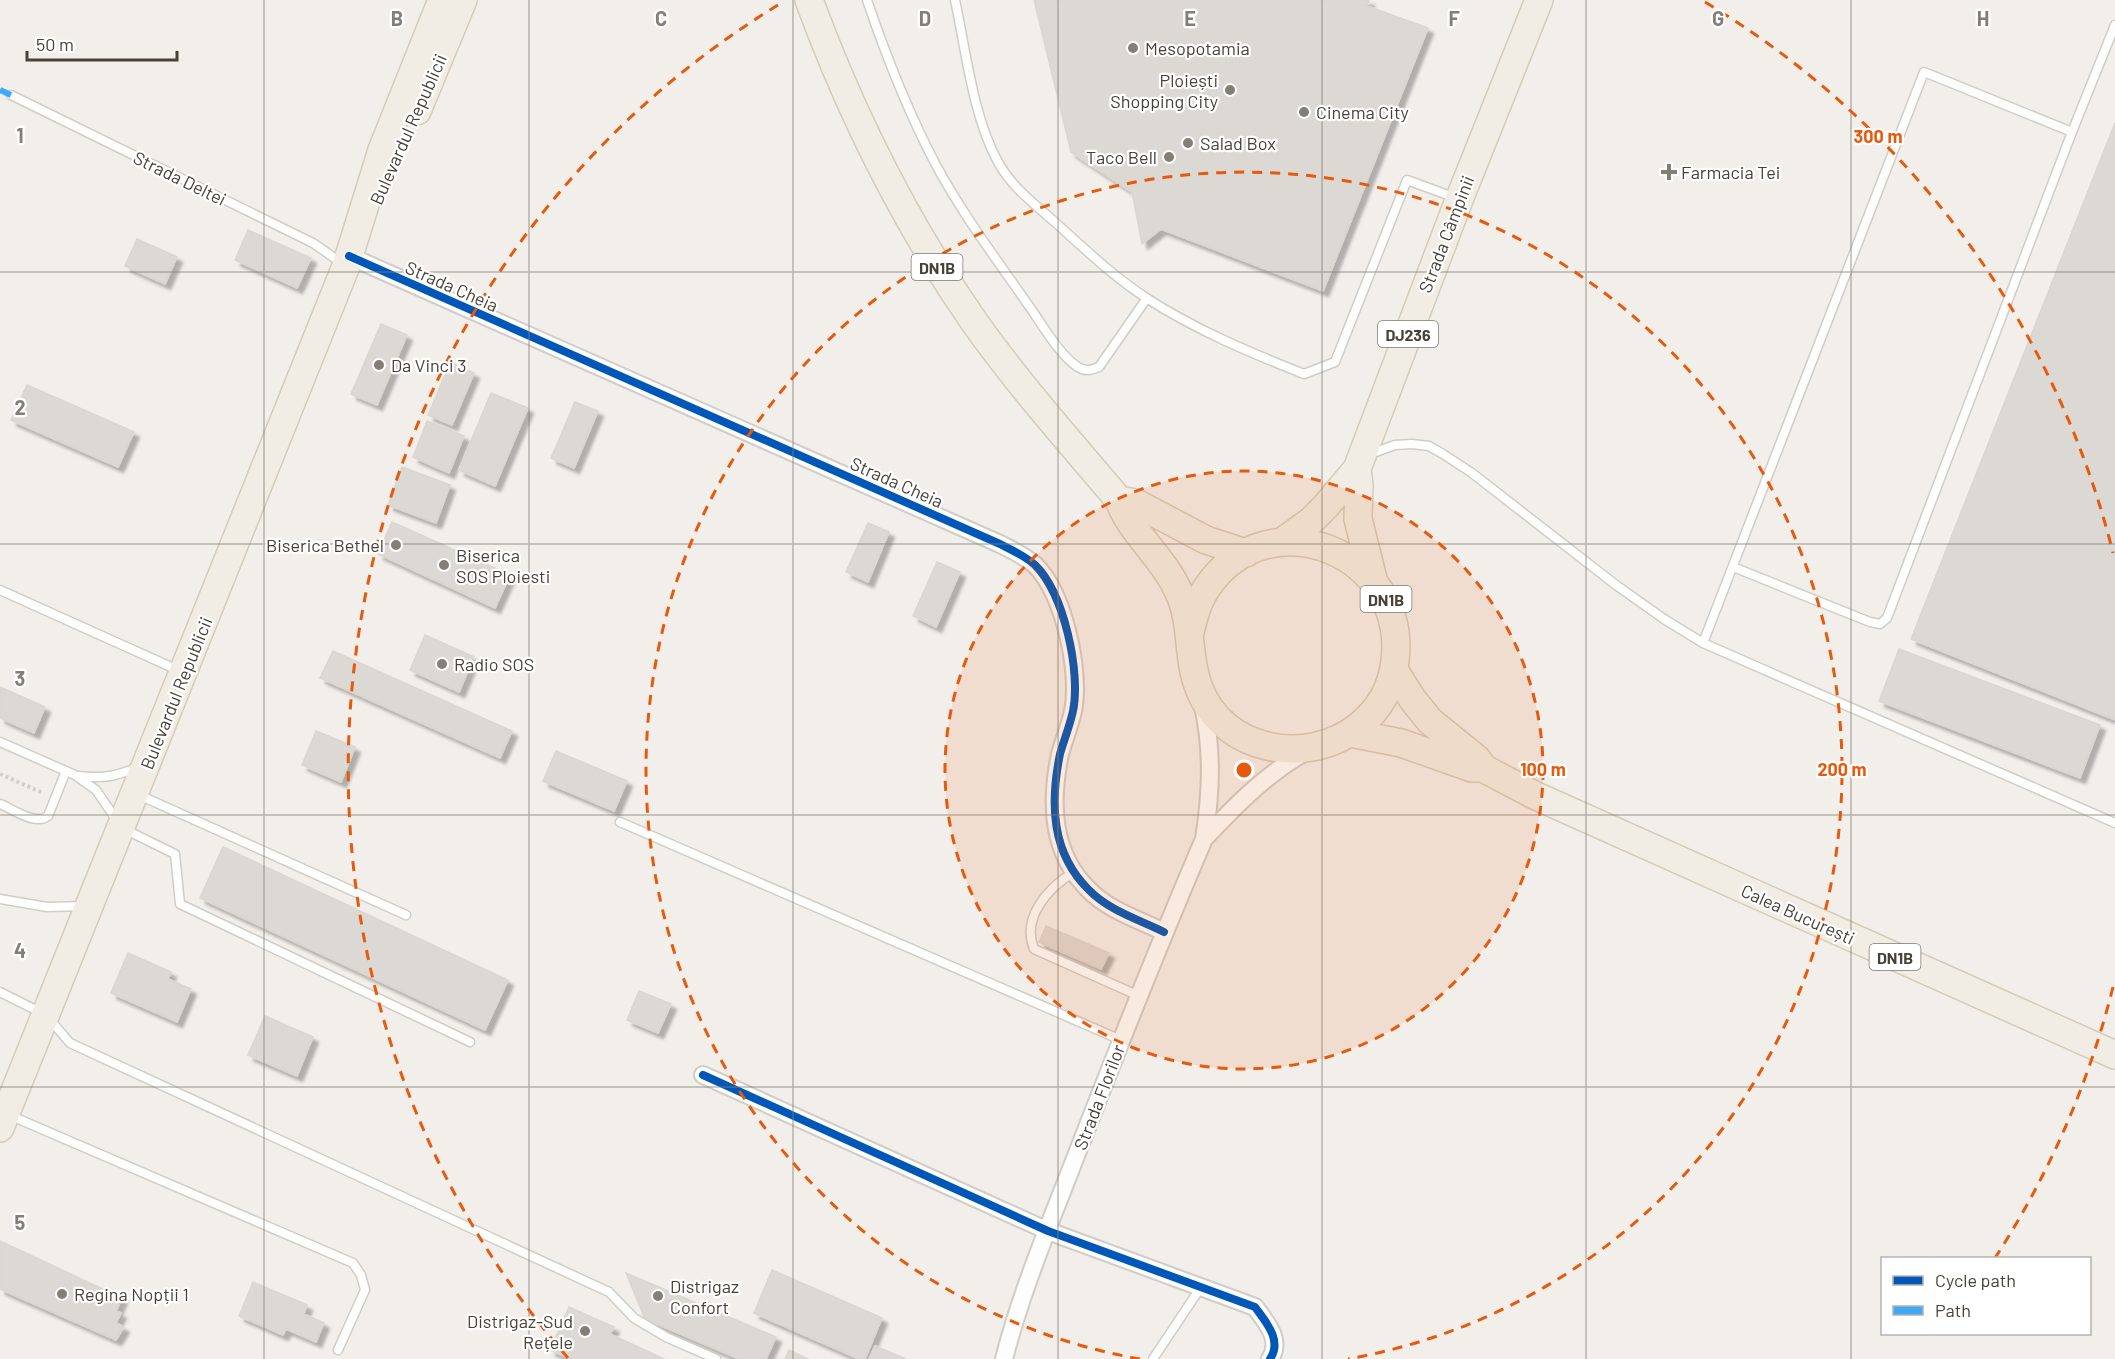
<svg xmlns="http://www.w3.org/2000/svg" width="2115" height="1359" viewBox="0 0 2115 1359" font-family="Barlow,sans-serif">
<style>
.building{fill:#dcd8d3;stroke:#dad6d0;stroke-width:1.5;filter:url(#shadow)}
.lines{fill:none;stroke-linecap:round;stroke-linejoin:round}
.service-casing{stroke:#d0cdc8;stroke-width:11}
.minor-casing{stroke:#d0cdc8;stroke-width:20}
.primary-casing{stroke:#d5cbb7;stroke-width:30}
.path{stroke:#d2cfcb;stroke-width:4;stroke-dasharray:3 3;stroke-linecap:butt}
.service{stroke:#fdfdfc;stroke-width:8}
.minor{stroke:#fdfdfc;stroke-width:16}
.primary{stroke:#f1ede4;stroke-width:27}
.quiet{stroke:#3fa9f5;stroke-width:6;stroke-dasharray:12 6;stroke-linecap:butt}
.cycleway-casing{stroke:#fff;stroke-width:11}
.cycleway{stroke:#0057b8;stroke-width:8}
.grid{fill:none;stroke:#847e75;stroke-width:1.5;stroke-opacity:0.55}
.ring{fill:none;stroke:#e8590c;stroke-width:3;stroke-dasharray:10 8}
.poi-dot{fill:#847e75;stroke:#fff;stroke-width:2}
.labels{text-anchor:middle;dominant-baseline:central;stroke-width:4.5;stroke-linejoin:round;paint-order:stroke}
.shield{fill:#fff;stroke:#7f7a72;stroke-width:1.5}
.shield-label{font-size:16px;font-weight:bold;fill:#484136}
.poi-label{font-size:18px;fill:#484136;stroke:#fff;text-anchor:start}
.street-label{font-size:18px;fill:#484136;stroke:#fff}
.grid-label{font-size:20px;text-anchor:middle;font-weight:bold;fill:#847e75;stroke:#fff;stroke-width:4.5;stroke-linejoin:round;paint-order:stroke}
.centre{fill:#e8590c;stroke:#fff;stroke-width:3}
.ring-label{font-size:18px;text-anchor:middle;font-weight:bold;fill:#e8590c;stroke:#fff;stroke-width:4.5;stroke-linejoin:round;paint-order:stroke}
</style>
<defs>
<filter id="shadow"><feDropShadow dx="5.5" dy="5.5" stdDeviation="1.5" flood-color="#0004"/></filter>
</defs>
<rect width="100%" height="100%" fill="#f2efeb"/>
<path class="building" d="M 1034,0 L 1369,0 L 1367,6 L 1428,28 L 1323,291 L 1161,229 L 1142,244 L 1132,192 L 1071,152 Z
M 2115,123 L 2115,720 L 1911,639 Z
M 248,230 L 311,258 L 297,288 L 235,260 Z
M 137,239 L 177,257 L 165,284 L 125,266 Z
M 381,324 L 407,335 L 377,405 L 351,394 Z
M 450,363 L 474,373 L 452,425 L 428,415 Z
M 27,385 L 134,432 L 118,467 L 11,420 Z
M 491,393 L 528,408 L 495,486 L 459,470 Z
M 575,402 L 598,411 L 574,468 L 551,458 Z
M 427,421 L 464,436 L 449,473 L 413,457 Z
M 402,467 L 450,485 L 436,523 L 388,505 Z
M 392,522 L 510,575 L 495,608 L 378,554 Z
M 868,523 L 889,532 L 868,582 L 846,572 Z
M 937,562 L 960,572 L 936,627 L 913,616 Z
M 425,635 L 474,657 L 459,692 L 410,670 Z
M 1899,649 L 2100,725 L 2080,778 L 1879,701 Z
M 333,651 L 512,731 L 500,758 L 320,678 Z
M 0,687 L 45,707 L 34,733 L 0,718 Z
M 316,731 L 355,747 L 341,782 L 302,765 Z
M 556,751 L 627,781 L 614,811 L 543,781 Z
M 223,847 L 508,980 L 485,1030 L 200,898 Z
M 1046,926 L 1109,953 L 1101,969 L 1039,942 Z
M 128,953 L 171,972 L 168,979 L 191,989 L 177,1022 L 111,993 Z
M 639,991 L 671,1004 L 658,1033 L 627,1020 Z
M 265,1016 L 313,1037 L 297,1076 L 248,1055 Z
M 0,1241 L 122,1298 L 116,1311 L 121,1313 L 116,1323 L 124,1327 L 116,1340 L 0,1289 Z
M 772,1270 L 882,1318 L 865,1359 L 859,1359 L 754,1313 Z
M 626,1273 L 776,1337 L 766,1359 L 739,1359 L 645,1319 Z
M 253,1282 L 307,1305 L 304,1314 L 324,1323 L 316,1342 L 286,1329 L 283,1335 L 239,1316 Z
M 569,1307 L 614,1327 L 610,1334 L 664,1359 L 571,1359 L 550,1350 Z
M 875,1346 L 906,1359 L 869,1359 Z
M 789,1350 L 808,1359 L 785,1359 Z"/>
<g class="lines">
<defs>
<path id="service" d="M 867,0 C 886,56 908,112 936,165 C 963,215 997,260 1029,306 C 1042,324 1059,355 1078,367 C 1086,372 1091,370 1099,367 L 1147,298
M 955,0 C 966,51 973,117 998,162 C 1012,188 1036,205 1057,224 C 1086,250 1115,278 1148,299 C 1196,330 1251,353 1304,374 L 1335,362 L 1407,180 L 1456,198
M 11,95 L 313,243 L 343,264
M 1370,454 L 1395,445 L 1412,444 L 1429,446 L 1443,454 L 1472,473 L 1616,585 L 1664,619 L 1703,643 L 2115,823
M 1733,567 L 1870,622 L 1880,624 L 1887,618 L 2072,132
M 0,590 L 180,671
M 1703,643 L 1924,72 L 2072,132 L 2115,25
M 0,742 L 75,775 L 96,790 L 122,828 L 175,854 L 180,904 L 470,1042
M 79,776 C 104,779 116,776 139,767
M 139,795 L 406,915
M 0,804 C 13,809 35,826 48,816 L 66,771
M 620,822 L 1121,1040
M 1074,872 C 1049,887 1021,917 1034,949 L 1139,996
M 0,899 L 47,907 L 86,906
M 0,992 L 46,1015 L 70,1043 L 609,1292 L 634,1318 L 666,1337 L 716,1359
M 9,1115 L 353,1263 L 361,1275 L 365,1290 L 338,1350
M 1153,1359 L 1201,1287"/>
<path id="minor" d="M 349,256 L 1000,544 C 1012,550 1025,556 1035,565 C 1064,593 1081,672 1073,711 C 1070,725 1064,740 1060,754 C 1050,803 1051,853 1089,890 C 1108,910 1140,920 1164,932
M 1204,839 C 1235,806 1265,775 1305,752
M 703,1075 L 1048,1231 L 1255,1307 C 1265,1321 1283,1340 1270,1359
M 1004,1359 C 1021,1292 1049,1226 1074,1161 C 1116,1053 1158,946 1204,839 C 1211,794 1213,751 1203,706"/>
<path id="primary" d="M 809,0 C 851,114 906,224 975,323 C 1019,385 1070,442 1119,500 C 1131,534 1165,558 1180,595 C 1193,625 1187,658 1199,688 C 1223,752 1308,767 1359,726 C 1379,710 1392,687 1395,661 C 1408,553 1270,497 1208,586 C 1198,600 1194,616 1190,632
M 417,111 L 463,0
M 1357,469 L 1359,485 L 1358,519 L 1373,579
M 1119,500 L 1136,503 L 1206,540 L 1246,553
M 1282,542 L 1311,521 L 1326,506 L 1357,469 L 1459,200 L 1539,0
M 1394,670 L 1413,700 L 1430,721 L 1477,759 L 1481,765
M 1350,733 L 1401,743 L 1472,768 L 1483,768 L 1534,795 L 2115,1055
M 0,1128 L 346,266 L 382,150 L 442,0"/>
</defs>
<use href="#service" class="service-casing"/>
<use href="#minor" class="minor-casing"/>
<use href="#primary" class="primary-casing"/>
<path class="path" d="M 0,774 L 43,793"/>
<use href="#service" class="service"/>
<use href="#minor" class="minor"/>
<use href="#primary" class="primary"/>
<path class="quiet" d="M 0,90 L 11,95"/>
<defs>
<path id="cycleway" d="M 349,256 L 1000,544 C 1012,550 1025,556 1035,565 C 1064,593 1081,672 1073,711 C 1070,725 1064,740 1060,754 C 1050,803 1051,853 1089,890 C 1108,910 1140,920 1164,932
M 703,1075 L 1048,1231 L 1255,1307 C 1265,1321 1283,1340 1270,1359"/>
</defs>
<use href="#cycleway" class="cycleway-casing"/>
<use href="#cycleway" class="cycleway"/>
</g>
<path class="grid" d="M 264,0 L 264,1359M 529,0 L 529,1359M 793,0 L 793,1359M 1058,0 L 1058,1359M 1322,0 L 1322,1359M 1586,0 L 1586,1359M 1851,0 L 1851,1359M 0,272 L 2115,272M 0,544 L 2115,544M 0,815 L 2115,815M 0,1087 L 2115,1087"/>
<circle cx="1244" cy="770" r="299" fill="#e8590c" fill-opacity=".12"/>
<g class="ring">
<circle cx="1244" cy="770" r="299"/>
<path d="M1140 1359A598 598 0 1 1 1348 1359"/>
<path d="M2113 987A896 896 0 0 1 1995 1258M568 1358A896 896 0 0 1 783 2M1705 2A896 896 0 0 1 2113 553"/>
</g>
<g class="poi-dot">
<circle cx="1133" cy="48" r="6"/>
<circle cx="1230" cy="90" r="6"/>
<circle cx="1304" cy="112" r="6"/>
<circle cx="1188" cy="143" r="6"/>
<circle cx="1169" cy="157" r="6"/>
<path d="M1666 163h6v6h6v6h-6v6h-6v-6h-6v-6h6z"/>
<circle cx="379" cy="365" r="6"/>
<circle cx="396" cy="545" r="6"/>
<circle cx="444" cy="565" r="6"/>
<circle cx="442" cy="664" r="6"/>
<circle cx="62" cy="1294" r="6"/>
<circle cx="658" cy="1296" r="6"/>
<circle cx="585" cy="1331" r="6"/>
</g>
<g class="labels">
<g class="shield">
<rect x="911.5" y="254" width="51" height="26" rx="4.5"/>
<rect x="1378" y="321" width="60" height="26" rx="4.5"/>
<rect x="1360.5" y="586" width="51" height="26" rx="4.5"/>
<rect x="1869.5" y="944" width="51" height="26" rx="4.5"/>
</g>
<g class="shield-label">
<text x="937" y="267">DN1B</text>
<text x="1408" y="334">DJ236</text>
<text x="1386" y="599">DN1B</text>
<text x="1895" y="957">DN1B</text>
</g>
<g class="poi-label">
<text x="1145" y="48">Mesopotamia</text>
<text x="1218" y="80" text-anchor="end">Ploiești<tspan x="1218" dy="21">Shopping City</tspan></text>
<text x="1316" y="112">Cinema City</text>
<text x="1200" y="143">Salad Box</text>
<text x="1157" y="157" text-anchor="end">Taco Bell</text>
<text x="1681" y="172">Farmacia Tei</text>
<text x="391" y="365">Da Vinci 3</text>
<text x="384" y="545" text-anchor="end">Biserica Bethel</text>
<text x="456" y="555">Biserica<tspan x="456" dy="21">SOS Ploiesti</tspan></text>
<text x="454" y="664">Radio SOS</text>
<text x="670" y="1286">Distrigaz<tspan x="670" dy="21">Confort</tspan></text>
<text x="74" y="1294">Regina Nopții 1</text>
<text x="573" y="1321" text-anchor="end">Distrigaz-Sud<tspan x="573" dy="21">Rețele</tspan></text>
</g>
<g class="street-label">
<text transform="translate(408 129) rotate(-66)">Bulevardul Republicii</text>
<text transform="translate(180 178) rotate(26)">Strada Deltei</text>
<text transform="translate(1446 234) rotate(-69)">Strada Câmpinii</text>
<text transform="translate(452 286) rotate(24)">Strada Cheia</text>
<text transform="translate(897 482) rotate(24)">Strada Cheia</text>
<text transform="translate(176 693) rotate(-68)">Bulevardul Republicii</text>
<text transform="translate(1798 914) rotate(24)">Calea București</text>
<text transform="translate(1099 1097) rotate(-69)">Strada Florilor</text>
</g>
</g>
<g class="grid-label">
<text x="397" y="26">B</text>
<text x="661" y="26">C</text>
<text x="925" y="26">D</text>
<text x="1190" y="26">E</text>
<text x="1454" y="26">F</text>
<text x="1718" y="26">G</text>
<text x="1983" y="26">H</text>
<text x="20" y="143">1</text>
<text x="20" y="415">2</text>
<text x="20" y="686">3</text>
<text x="20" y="958">4</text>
<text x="20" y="1230">5</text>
</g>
<circle cx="1244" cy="770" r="9" class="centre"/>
<g class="ring-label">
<text x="1878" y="143">300 m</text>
<text x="1543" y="776">100 m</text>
<text x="1842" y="776">200 m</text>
</g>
<rect x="1881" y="1257" width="210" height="78" fill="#ffffff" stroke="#b6b3af" stroke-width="1.5"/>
<rect x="1893" y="1276" width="30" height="9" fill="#0057b8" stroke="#b6b3af" stroke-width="1.5"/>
<text x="1935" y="1287" font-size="18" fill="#484136">Cycle path</text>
<rect x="1893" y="1306" width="30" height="9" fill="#3fa9f5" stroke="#b6b3af" stroke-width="1.5"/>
<text x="1935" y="1317" font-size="18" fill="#484136">Path</text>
<path d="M27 51v9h150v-9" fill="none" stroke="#484136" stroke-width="3"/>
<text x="36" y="51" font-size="18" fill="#484136" stroke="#ffffff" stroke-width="4.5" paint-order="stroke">50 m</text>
</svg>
